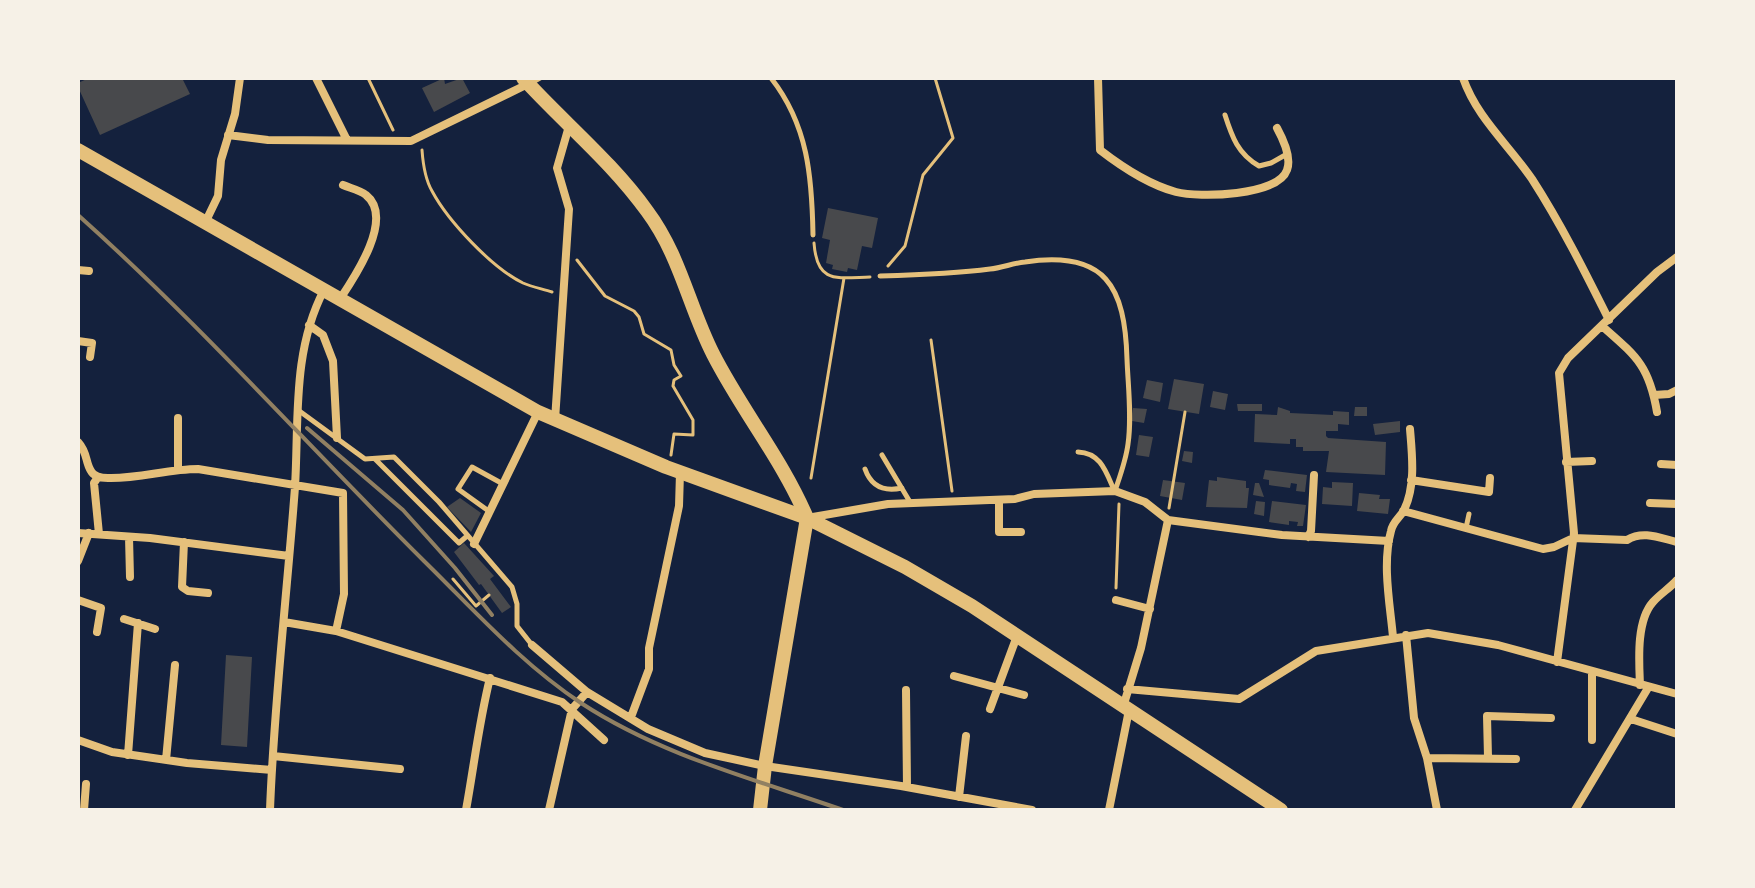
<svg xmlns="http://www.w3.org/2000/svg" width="1755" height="888" viewBox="0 0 1755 888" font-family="Ubuntu,sans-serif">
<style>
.building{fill:#48494c}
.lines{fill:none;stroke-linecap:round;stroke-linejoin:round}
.path{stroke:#e5c07b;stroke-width:3}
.service{stroke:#e5c07b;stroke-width:5}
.minor{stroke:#e5c07b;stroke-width:8}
.secondary{stroke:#e5c07b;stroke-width:14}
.primary{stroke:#e5c07b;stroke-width:14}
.rail{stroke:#918062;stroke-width:4}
</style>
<rect width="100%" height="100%" fill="#14213d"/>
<path class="building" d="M 89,78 L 182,78 L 190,94 L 100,135 L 78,87 L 78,83 Z
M 444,78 L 445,84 L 462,78 L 470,93 L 434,112 L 422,88 Z
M 828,208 L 878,218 L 872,248 L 862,246 L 857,270 L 848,268 L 847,272 L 832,269 L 833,265 L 826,263 L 830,240 L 822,238 Z
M 1174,379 L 1204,384 L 1199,414 L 1168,409 Z
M 1147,380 L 1163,383 L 1160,402 L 1143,398 Z
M 1213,391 L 1228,394 L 1225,410 L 1210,407 Z
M 1237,404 L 1262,404 L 1262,411 L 1238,411 Z
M 1278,407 L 1290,411 L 1290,413 L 1333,415 L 1333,411 L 1349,412 L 1349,425 L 1338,424 L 1338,431 L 1326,431 L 1326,436 L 1328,438 L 1386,442 L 1385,475 L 1326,472 L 1329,451 L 1303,451 L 1303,447 L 1296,447 L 1296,439 L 1290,439 L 1290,444 L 1254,442 L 1255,414 L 1277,415 Z
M 1355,407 L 1367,407 L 1367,416 L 1354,416 Z
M 1133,408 L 1147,409 L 1144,423 L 1132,421 Z
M 1400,421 L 1400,432 L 1375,435 L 1373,424 Z
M 1139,435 L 1153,437 L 1149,457 L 1136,455 Z
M 1184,451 L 1193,452 L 1192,463 L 1182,461 Z
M 1265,470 L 1307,475 L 1305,492 L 1296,491 L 1297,484 L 1291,483 L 1290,488 L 1269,485 L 1269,480 L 1263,479 Z
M 1217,477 L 1246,481 L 1246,488 L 1249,488 L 1247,508 L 1206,507 L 1209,480 L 1217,481 Z
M 1163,480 L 1185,483 L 1182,500 L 1160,496 Z
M 1332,482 L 1353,483 L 1352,506 L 1322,504 L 1323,487 L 1332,488 Z
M 1255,483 L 1259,483 L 1264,497 L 1253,495 Z
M 1359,493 L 1380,495 L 1379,499 L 1390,499 L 1388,514 L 1357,511 Z
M 460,498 L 481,513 L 471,532 L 447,507 Z
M 1256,501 L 1265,502 L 1264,516 L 1254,514 Z
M 1272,501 L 1306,505 L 1303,526 L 1297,526 L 1298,522 L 1289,521 L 1289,525 L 1269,522 Z
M 464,543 L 494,576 L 490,579 L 511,607 L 502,613 L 481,584 L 479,585 L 454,552 Z
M 226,655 L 252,657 L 247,747 L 221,745 Z"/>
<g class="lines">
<path class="path" d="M 368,78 L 393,130
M 422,150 C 423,164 425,179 432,191 C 448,221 492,268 523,283 C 532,287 543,289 552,292
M 814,243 C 817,284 836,278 870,277
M 577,260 L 605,296 L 634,311 L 639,317 L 644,334 L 671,350 L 674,365 L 681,376 L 674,380 L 673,386 L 693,420 L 693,435 L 674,434 L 671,455
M 888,266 L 905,246 L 923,175 L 953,138 L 935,78
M 931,340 L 952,491
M 811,478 L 844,278
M 1169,508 L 1185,412
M 453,579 L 476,606 L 489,595
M 1116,588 L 1119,504"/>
<path class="service" d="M 771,78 C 808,125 812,177 813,235
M 529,84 L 540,78
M 1225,115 C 1232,137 1238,154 1259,166 L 1271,163 L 1287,154
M 880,276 C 917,275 953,274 990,269 C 1002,268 1013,263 1025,262 C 1106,250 1125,287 1127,359 C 1128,386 1132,417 1128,444 C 1126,460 1120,476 1115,491
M 298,410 L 365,459 L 394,457 L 439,502 L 512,587 L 517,604 L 517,626 L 532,645
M 1078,452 C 1101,453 1106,472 1114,490
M 882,455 L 910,502
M 375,459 L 459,543 L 467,536
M 865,469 C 871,486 884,492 902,488
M 490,512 L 458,489 L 472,467 L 503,484
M 1466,528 L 1469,514"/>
<path class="minor" d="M 316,78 L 347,140
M 1098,78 L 1100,150 C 1122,167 1150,185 1176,192 C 1199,198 1278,196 1287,170 C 1292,157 1283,139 1277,128
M 1463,78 C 1477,118 1508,144 1532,179 C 1561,224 1585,272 1609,320
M 228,135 L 268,140 L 411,141 L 528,84
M 205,223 L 218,196 L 221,160 L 235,114 L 240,78
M 78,270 L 89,271
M 340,299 C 354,278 395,218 366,195 C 360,190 350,188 343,185
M 309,325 L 323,335 L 333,361 L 337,438
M 1602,326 C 1636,356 1649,365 1657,412
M 78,341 L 92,343 L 90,357
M 1654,395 L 1669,394 L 1677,390
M 178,418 L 178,469
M 555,420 L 569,209 L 557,168 L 569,126
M 78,442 C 88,453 85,462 91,471 C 94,477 102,478 108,478 C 138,479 168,469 198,469 L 343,493 L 344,594 L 336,631
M 1566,462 L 1592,461
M 1661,464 L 1677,465
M 98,477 L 94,483 L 99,534
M 1411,480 L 1489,492 L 1490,478
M 999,500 L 999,532 L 1021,532
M 1650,503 L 1677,504
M 1403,511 L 1543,549 L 1554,547 L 1573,538 L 1627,540 C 1643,530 1660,538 1677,542
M 807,518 L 888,504 L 1015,499 L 1034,494 L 1115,491 L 1145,502 L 1168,520 L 1282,535 L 1389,541
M 78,533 L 150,538 L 289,556
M 129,537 L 130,577
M 1308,537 L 1311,531 L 1314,475
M 184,542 L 182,587 L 188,591 L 208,593
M 474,544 L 538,412
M 78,561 L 89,533
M 78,600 L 101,608 L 97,632
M 1116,600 L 1150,609
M 124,619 L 155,629
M 284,622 L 336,631 L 562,702 L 604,740
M 1406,635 L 1414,718 L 1427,758 L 1437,810
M 1393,637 C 1390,604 1382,564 1391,531 C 1393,521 1400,518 1404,510 C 1416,486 1412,454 1410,429
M 532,645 L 587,692 L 648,729 L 705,753 L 765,766 L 901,786 L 1032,810
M 1557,662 L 1574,533 L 1559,373 L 1568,358 L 1657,272 L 1677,257
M 954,676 L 1024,695
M 1640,685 C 1639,661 1636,621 1653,602 C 1660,594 1670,588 1677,580
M 1127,689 L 1239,699 L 1316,651 L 1428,633 L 1498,645 L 1677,694
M 906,690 L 907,787
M 1123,707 L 1141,648 L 1168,520
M 990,709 L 1017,636
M 631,717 L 649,669 L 649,648 L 679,506 L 680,473
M 1631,719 L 1677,734
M 78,740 L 112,752 L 187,763 L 272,770
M 1592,740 L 1592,672
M 128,755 L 138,623
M 273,756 L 400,769
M 1488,757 L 1487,716 L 1551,718
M 1427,758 L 1516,759
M 166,760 L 175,665
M 959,797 L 966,736
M 84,810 L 86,784
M 270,810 C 274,702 287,595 295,487 C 299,420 292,351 324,290
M 466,810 C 474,766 479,722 490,678
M 549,810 L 572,709 L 587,692
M 1109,810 L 1129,710
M 1575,810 L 1648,688"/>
<path class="secondary" d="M 78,150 L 538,412 L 666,467 L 807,518"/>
<path class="primary" d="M 523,78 C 564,123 611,161 647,211 C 680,255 689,307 713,354 C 742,411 782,459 807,518 L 765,766 L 760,810
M 807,518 L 905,567 L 972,606 L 1281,810"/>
<path class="rail" d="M 78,215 C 200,324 308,446 424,561 C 474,610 522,664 581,703 C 660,755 754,779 843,810
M 307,428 L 403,510 L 455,568 L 492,615"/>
</g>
<rect width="1755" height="888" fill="none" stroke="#f6f1e7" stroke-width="160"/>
</svg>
